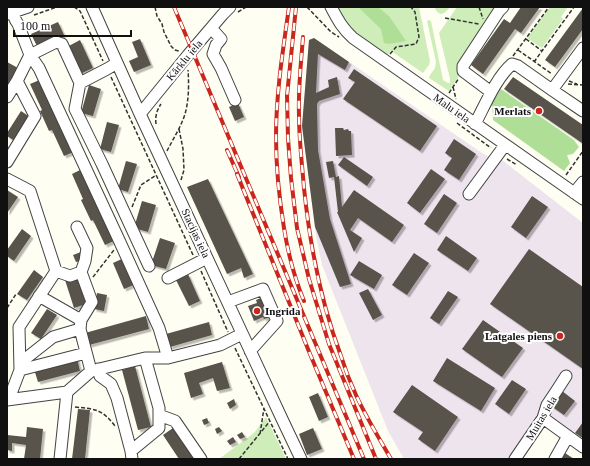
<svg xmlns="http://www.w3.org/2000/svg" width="590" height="466" viewBox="0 0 590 466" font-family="Georgia,serif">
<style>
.industrial{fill:#eee4ee}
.green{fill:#ceedb8}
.forest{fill:#afdf96}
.building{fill:#59524b;filter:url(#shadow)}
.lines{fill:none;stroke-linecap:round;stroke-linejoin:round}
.minor-casing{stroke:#434343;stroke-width:13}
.path{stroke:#323232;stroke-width:1.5;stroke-dasharray:4 2;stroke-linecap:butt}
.minor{stroke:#fff;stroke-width:11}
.rail-casing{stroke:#ca261d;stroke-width:4}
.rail{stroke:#fff;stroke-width:2.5;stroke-dasharray:8;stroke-linecap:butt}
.poi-dot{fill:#ca261d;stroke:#fff;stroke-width:1.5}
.labels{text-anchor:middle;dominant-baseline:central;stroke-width:4;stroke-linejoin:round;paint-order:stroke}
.street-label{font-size:11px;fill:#101010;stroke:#fff}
.poi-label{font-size:11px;font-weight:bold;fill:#101010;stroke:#fff;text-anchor:end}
</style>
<defs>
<filter id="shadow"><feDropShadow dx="2.5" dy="2.5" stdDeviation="0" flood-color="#0004"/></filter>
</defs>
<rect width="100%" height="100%" fill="#fffef2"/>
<path class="industrial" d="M 314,38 L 485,155 L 502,160 L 583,223 L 583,444 L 539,419 L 509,459 L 404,459 L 388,431 L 322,265 L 316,236 L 302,126 L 309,40 Z"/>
<path class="green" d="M 338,7 L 419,7 L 430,61 L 429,65 L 423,73 L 391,51 L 387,55 C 368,42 347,29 338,7 Z
M 436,7 L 450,7 C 445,13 441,18 435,9 Z
M 457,7 L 498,7 L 461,73 L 449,91 L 429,78 L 430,75 L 435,68 L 436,62 L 427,21 L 429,20 L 431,21 L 443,80 L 448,83 L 450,83 L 450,79 L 439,33 Z
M 550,7 L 568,7 L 561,17 L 563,19 L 542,48 L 527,38 Z
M 266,417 L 286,459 L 219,459 L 254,433 Z"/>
<path class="forest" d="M 358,7 L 378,7 L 389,16 L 406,41 C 399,42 391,45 384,43 L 381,29 Z
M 501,89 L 574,140 L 579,147 L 573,154 L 567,155 L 570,163 L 564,171 L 493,120 L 492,103 Z"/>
<path class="building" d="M 521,7 L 540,7 L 521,33 L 515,29 L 483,74 L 471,65 L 504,19 L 510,23 Z
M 583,8 L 583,29 L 555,67 L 545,60 Z
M 58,22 L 64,35 L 37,46 L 31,34 Z
M 314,38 L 349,62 L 345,70 L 318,54 L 316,93 L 329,87 L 328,80 L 337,77 L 340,94 L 319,101 L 317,104 L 318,150 L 330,219 L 351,284 L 340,287 L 315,227 L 302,126 L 309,40 Z
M 140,39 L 151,65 L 134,72 L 129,61 L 138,57 L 132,42 Z
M 80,40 L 93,68 L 80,74 L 67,47 Z
M 7,62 L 18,68 L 7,86 Z
M 354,69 L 437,126 L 420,151 L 343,99 L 355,82 L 348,78 Z
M 513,77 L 583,125 L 583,141 L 582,143 L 504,89 Z
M 42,79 L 76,151 L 64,156 L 52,130 L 49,131 L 40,111 L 42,110 L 30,84 Z
M 89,85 L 101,89 L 93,116 L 81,113 Z
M 238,103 L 244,117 L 235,121 L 229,107 Z
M 21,111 L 33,119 L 18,143 L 7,136 L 7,133 Z
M 107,122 L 119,125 L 111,152 L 100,149 Z
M 335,128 L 343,128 L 344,130 L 348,129 L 349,131 L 351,131 L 352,155 L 336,156 Z
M 454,139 L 476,154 L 459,180 L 444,170 L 452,158 L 445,153 Z
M 344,157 L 373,177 L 367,186 L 338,165 Z
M 126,161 L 137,164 L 128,192 L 118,189 Z
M 333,161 L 336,177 L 339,176 L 342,207 L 354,190 L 404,225 L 392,242 L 358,218 L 350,230 L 362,238 L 354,252 L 337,212 L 338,212 L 334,177 L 329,178 L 326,162 Z
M 84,168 L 116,240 L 105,245 L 93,220 L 91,221 L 81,200 L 83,199 L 72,174 Z
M 431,169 L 445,179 L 420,213 L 407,203 Z
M 208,179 L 253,274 L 244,278 L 241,268 L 227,274 L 187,187 Z
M 7,190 L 18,197 L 7,213 Z
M 444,194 L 457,203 L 437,233 L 424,224 Z
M 532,196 L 548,207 L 526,238 L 511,227 Z
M 142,201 L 156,205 L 148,232 L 134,228 Z
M 22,229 L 31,236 L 14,261 L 7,256 L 7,250 Z
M 446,236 L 477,258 L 468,271 L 437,250 Z
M 160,238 L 175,243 L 166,269 L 151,265 Z
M 529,249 L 583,287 L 583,369 L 490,304 Z
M 81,252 L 83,260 L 76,262 L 73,255 Z
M 414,253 L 429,263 L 407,295 L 392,285 Z
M 124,258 L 136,284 L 124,289 L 113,263 Z
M 359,261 L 382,275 L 374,289 L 350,275 Z
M 34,270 L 43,277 L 27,300 L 17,294 Z
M 188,274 L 200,301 L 189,306 L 176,280 Z
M 77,276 L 86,304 L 74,308 L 65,280 Z
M 368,289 L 382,315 L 373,320 L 359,293 Z
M 448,291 L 458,297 L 439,324 L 430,318 Z
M 97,293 L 107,295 L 104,311 L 94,309 Z
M 263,297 L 271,317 L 264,319 L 263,317 L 254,321 L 248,306 L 257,303 L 256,300 Z
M 47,309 L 57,315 L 41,339 L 31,333 Z
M 146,316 L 149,329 L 89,345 L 85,333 Z
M 483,320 L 523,348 L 502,377 L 462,349 Z
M 209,322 L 212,335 L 170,347 L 166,334 Z
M 77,358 L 80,371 L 38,382 L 34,369 Z
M 447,358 L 495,388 L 481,411 L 433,381 Z
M 222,362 L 230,388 L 217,391 L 213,378 L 199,383 L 203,394 L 191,398 L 184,373 Z
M 135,366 L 151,427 L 138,430 L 122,370 Z
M 512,380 L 526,389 L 509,414 L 495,404 Z
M 412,385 L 458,417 L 435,451 L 418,439 L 423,432 L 393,412 Z
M 562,391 L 575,401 L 564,415 L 551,406 Z
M 318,393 L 328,417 L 319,421 L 309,397 Z
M 234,399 L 236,405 L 230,409 L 227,403 Z
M 78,409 L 90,410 L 85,459 L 72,459 Z
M 207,418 L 209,423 L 204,425 L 202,420 Z
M 583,422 L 583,438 L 575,433 Z
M 27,427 L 43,429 L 40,459 L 24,459 L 26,445 L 12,443 L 12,451 L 7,450 L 7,435 L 26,437 Z
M 219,427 L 222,431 L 217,434 L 215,429 Z
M 173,428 L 194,459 L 179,459 L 163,435 Z
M 313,428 L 322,449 L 307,455 L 299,434 Z
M 242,432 L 245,437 L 240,439 L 237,435 Z
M 233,437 L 236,442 L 230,445 L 227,441 Z
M 565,453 L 574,459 L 560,459 Z"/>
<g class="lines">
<defs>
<path id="minor" d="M 92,7 L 140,114 L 282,419 L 301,459
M 331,7 C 338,20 342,28 353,38 L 583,199
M 7,14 L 28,7
M 211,28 L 221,39 L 216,45 L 213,54 L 221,68 L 235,100
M 117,63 L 107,69 L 80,83 L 62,44 L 56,42 L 30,55 L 39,68 L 119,240 L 159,328 L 168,358
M 80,83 L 75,109 L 102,164 L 149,266
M 552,90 L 583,48
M 491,92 L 463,71 L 463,66 L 499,11 L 503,7
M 7,97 L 17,81 L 30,55 L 18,24 L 16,21 L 12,12
M 140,114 L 188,55 L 223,14 L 230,7
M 475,124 C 485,105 496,78 512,64 L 518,66 L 552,90 L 583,111
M 7,162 L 35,116 L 17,81
M 7,179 L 30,191 L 56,271 L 70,276 L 81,272 L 92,302 L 81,320 L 80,329 L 91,371
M 574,193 L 583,182
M 469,194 L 505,145
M 77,227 L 87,248 L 85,261 L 81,272
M 168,278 L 207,258
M 39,296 L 81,320
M 228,302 L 263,289 L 277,321 L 250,351
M 20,363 L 53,337 L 80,329
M 98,369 L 100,376 L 111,384 L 117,398 L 131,451 L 132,459
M 20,370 L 86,353
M 9,399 L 20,370 L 19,327 L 56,271
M 7,400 L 67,392
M 159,415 L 175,421 L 201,459
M 543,418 L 583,447
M 131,451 L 159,428 L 159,408 L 145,358
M 60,459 L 67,392 L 91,371 L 145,358 L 168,358 L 220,345 L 242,334
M 515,459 L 543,418 L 547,405 L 557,390 L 566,376
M 555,459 L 568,436"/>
</defs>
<use href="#minor" class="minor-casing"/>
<path class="path" d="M 74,7 L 80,11 L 103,61
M 155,7 L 157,16 L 162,24 L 164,32 L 171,46 L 175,50 L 179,51
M 307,7 L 331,32 L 339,37
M 479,7 L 483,19
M 238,12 L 246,7
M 34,15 L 57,7
M 445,18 L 479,24
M 526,39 L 542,51
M 518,50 L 552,74
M 390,54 L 396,47 L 416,44 L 419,37 L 415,12 L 411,7
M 513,56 L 549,7
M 534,62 L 574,7
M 111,77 L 193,255
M 569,81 L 577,84
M 568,84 L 583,85
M 453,87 L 456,99
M 449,93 L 459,78
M 457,123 L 491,148
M 156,124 C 155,116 157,110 161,104
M 179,129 L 183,149 L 184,170 L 181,180
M 167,151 C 173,139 181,127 185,114 C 189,100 189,84 188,70
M 507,159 L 517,165
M 566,175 L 583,151
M 132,207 L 141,185 L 155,176
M 201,271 L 228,332
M 93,277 L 114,250
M 7,308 L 16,294
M 235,348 L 288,459
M 75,407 C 95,409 102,409 115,426
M 260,434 L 264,408
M 239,459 L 270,421"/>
<use href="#minor" class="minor"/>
<defs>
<path id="rail" d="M 174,7 L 364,459
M 289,7 C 283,50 276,93 276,137 C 276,168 279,197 284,228 C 288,253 294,277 304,301
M 296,7 L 287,96 L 288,138 L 291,178 L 297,228 L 309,279 L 329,344 L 376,459
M 303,37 C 301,63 298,89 299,115 C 299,139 302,164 304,188 C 310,246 320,300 341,356 C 345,369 350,382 356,395 C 366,417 379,438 391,459
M 227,150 L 239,177
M 237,174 L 310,354 L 354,459"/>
</defs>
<use href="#rail" class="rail-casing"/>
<use href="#rail" class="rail"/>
</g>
<g class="poi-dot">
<circle cx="539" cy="111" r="4"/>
<circle cx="257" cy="311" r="4"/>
<circle cx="560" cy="336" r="4"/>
</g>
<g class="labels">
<g class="street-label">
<text transform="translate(184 60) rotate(-50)">Kārklu iela</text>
<text transform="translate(452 108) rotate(35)">Malu iela</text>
<text transform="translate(196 233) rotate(65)">Stacijas iela</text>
<text transform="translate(541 418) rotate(-59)">Muitas iela</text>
</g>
<g class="poi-label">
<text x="531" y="111">Merlats</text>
<text x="265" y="311" text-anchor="start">Ingrida</text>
<text x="552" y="336">Latgales piens</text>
</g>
</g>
<rect width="590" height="466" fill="none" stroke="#101010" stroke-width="16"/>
<path d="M14 30v6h117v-6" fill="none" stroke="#101010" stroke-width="2"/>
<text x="20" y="30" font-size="12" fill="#101010" stroke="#ffffff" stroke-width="3" paint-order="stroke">100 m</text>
</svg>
